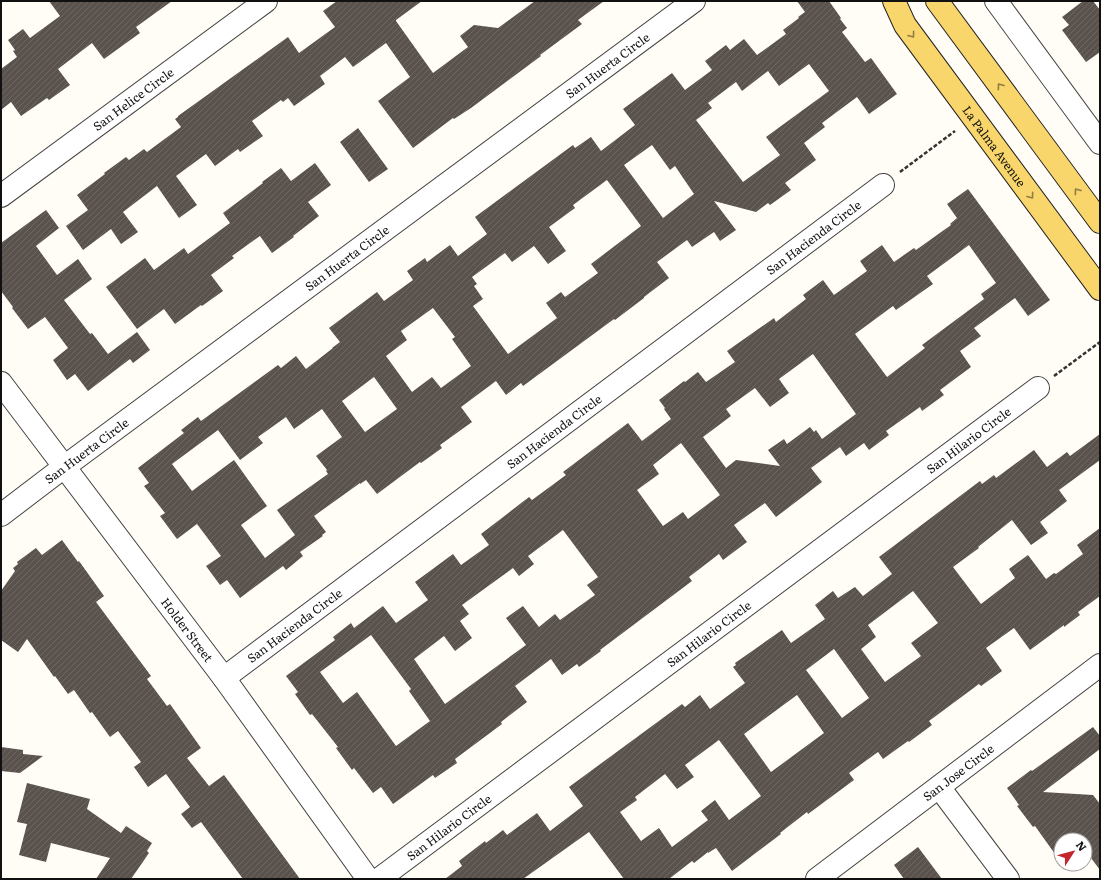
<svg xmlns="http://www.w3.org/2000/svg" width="1101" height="880" viewBox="0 0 1101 880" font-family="Literata,serif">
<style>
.building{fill:url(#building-hatch);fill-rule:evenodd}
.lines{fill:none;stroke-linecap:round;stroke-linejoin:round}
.minor-casing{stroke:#444;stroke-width:24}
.tertiary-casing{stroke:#444;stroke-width:24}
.primary-casing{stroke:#222;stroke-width:24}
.path{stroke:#333;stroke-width:2.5;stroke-dasharray:4 2;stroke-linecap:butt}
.minor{stroke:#fff;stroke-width:22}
.tertiary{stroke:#fff;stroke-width:22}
.primary{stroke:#f9d66b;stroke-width:22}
.oneway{stroke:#917d42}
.labels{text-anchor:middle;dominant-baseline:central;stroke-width:4;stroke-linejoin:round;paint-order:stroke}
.street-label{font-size:12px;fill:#111;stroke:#fff}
</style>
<defs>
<pattern id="building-hatch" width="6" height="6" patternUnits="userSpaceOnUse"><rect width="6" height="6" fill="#5a524d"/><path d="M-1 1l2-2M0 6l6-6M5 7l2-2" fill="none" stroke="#6d6662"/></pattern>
</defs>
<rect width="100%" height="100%" fill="#fffdf5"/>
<path class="building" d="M 49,1 L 172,1 L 136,27 L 140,33 L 104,59 L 92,43 L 58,69 L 70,85 L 49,100 L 47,98 L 21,116 L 11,102 L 1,110 L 1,69 L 17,57 L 13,51 L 15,50 L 8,40 L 23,29 L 30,38 L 60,16 Z
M 337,1 L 422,1 L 396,20 L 396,21 L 433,73 L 468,47 L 460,36 L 474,25 L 498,28 L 535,1 L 604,1 L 578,20 L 582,24 L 540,55 L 541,56 L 471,108 L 454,119 L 453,118 L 413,148 L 378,101 L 410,77 L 386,43 L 353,67 L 345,57 L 320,76 L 325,84 L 294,106 L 288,98 L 283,102 L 281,100 L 252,121 L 263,136 L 240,152 L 238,149 L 215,166 L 206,154 L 176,176 L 197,205 L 179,218 L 157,186 L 123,212 L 138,232 L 121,244 L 111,229 L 83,250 L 66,226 L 88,210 L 77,195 L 105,174 L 104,173 L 126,157 L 129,160 L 144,149 L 147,152 L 181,127 L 175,119 L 178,117 L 178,116 L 288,37 L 299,53 L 335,27 L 323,11 Z
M 797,1 L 829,1 L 841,18 L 840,19 L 847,28 L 842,32 L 865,62 L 871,58 L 897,94 L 869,114 L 857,97 L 822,123 L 825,127 L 804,143 L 816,160 L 785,183 L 791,190 L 770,205 L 768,203 L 756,212 L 714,201 L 736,230 L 720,241 L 714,232 L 692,247 L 687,240 L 657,262 L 669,278 L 644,297 L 644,298 L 615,320 L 614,319 L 523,386 L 521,383 L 506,395 L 496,381 L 461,407 L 472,422 L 440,445 L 442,448 L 421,463 L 420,462 L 377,494 L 366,480 L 360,484 L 360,483 L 314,516 L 326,532 L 322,535 L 323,536 L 300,552 L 303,556 L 286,570 L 283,566 L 240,598 L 227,580 L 220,585 L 206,566 L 221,556 L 197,524 L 177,539 L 160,516 L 165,513 L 144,486 L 149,483 L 138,468 L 184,433 L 181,430 L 198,417 L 201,421 L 278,365 L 281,368 L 296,356 L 306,369 L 333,348 L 332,348 L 340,342 L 329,328 L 377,292 L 384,301 L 413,280 L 407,271 L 425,258 L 427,262 L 450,245 L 458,256 L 487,234 L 475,217 L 573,145 L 575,148 L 591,137 L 601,151 L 635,125 L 623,109 L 672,73 L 685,90 L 712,70 L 705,61 L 726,45 L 730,50 L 744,39 L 757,55 L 786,34 L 783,30 L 799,18 L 798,17 L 805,12 ZM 809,64 L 829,91 L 766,137 L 780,155 L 743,182 L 696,120 L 712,108 L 708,103 L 736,82 L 742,91 L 768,71 L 779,86 ZM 652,145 L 670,170 L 675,166 L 694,194 L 663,218 L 624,165 ZM 607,180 L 641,226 L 591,264 L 598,273 L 565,297 L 561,292 L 546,303 L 557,318 L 508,354 L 473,306 L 483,299 L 474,286 L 477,284 L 472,277 L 505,253 L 512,262 L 534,246 L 548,264 L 566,251 L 549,227 L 575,208 L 573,205 ZM 433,308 L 455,337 L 452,339 L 471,366 L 441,388 L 432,377 L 412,392 L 386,356 L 407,340 L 401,331 ZM 374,377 L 397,409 L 365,432 L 342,401 ZM 322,409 L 342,437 L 316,456 L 327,470 L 326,471 L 328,474 L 277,510 L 295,535 L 265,558 L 241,525 L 267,506 L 234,460 L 192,491 L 172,464 L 218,430 L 240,460 L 263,443 L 258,437 L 286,417 L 294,429 Z
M 1083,1 L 1093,1 L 1100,10 L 1100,52 L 1086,62 L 1062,30 L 1069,25 L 1062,17 Z
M 358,128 L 388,169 L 369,182 L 340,142 Z
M 315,163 L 331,185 L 308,202 L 319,216 L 293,236 L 294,237 L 272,253 L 260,236 L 232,256 L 234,258 L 211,275 L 223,291 L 202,306 L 201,305 L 175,324 L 164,309 L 137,329 L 106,287 L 145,258 L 154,270 L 184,248 L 188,254 L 230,223 L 223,213 L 263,183 L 262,182 L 281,168 L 291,181 Z
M 968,189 L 1050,300 L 1028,316 L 1015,298 L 974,328 L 981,336 L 960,351 L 971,367 L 940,390 L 944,395 L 922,411 L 920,407 L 886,431 L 889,435 L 869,450 L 864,443 L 846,456 L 840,447 L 811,468 L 822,482 L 776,517 L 765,503 L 734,525 L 747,542 L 723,560 L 719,554 L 689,577 L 692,581 L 600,650 L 601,651 L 579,667 L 577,664 L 562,675 L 551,659 L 515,686 L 527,702 L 501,722 L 502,724 L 455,759 L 457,763 L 435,778 L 433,775 L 393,804 L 381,787 L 373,793 L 354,768 L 352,770 L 336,748 L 338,747 L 312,714 L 310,715 L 295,694 L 298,692 L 286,676 L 335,640 L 333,637 L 351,623 L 354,628 L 383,606 L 396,623 L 428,600 L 415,582 L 453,554 L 461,565 L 489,545 L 481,534 L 529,497 L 532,500 L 566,475 L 563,472 L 628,423 L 642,441 L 671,419 L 664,409 L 665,408 L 659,400 L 684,381 L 685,382 L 698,372 L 706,382 L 735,362 L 727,351 L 774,318 L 776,322 L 806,299 L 803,295 L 823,280 L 834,295 L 867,271 L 860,261 L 882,245 L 894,262 L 914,248 L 916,250 L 951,225 L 950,224 L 957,218 L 947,204 ZM 969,245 L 996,283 L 981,294 L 984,299 L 922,345 L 925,348 L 887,377 L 855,334 L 893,306 L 896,310 L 933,284 L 927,276 ZM 813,354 L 856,414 L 822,439 L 816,430 L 814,432 L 810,427 L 787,444 L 784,439 L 768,450 L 780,466 L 736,460 L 726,468 L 703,437 L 731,416 L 726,409 L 755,388 L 770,407 L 789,393 L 779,379 ZM 681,443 L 720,495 L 688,519 L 683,512 L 663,526 L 637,490 L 659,474 L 653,465 ZM 563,530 L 598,577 L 587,585 L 595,595 L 560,620 L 555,614 L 539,627 L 523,606 L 506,618 L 526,645 L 445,704 L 414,659 L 444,636 L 455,651 L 472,638 L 460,621 L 469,614 L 462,605 L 513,568 L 519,576 L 534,564 L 528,556 ZM 371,635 L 411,689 L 409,691 L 430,721 L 396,746 L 357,692 L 343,703 L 320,672 Z
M 46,210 L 59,228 L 36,246 L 57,275 L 78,259 L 92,279 L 64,300 L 90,334 L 92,333 L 108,354 L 137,332 L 150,350 L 133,363 L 130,359 L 88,391 L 75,374 L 67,380 L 53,360 L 68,348 L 45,317 L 28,329 L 12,308 L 13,307 L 1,291 L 1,243 Z
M 1100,434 L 1100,460 L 1059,490 L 1067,501 L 1040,522 L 1048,533 L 1031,545 L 1012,520 L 978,547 L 979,548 L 953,567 L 981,604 L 1015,578 L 1009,569 L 1028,555 L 1046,579 L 1054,573 L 1056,574 L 1083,554 L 1077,545 L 1100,528 L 1100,596 L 1078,612 L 1080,615 L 1064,627 L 1064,625 L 1030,650 L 1014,628 L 986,648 L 1002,671 L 981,686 L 979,684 L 929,721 L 932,725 L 909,742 L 908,741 L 883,759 L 878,752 L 849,773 L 854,780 L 808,814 L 807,812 L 780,833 L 781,834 L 732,871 L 716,848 L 708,853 L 708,852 L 694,863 L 692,861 L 669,879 L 624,879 L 589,832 L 523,879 L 445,879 L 462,866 L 459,861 L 485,841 L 486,843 L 503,830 L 507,835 L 537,813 L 550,831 L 583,806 L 569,787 L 682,704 L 685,707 L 700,695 L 710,709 L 745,683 L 733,667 L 736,665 L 735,663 L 782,630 L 791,643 L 825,619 L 815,605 L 833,591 L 838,598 L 855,587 L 863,596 L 892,574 L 879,557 L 980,481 L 982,484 L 994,475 L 996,478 L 1034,450 L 1047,467 L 1067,452 L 1070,456 ZM 913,591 L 938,623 L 911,643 L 921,656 L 885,682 L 861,649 L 876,637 L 868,625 ZM 834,649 L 869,698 L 842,718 L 806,670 ZM 797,695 L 824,733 L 771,772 L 744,734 ZM 719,740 L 761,796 L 729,820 L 715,800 L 701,811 L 708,820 L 672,847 L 659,828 L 641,841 L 620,812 L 637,800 L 635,797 L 665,774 L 677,789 L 694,777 L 685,765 Z
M 62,540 L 78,562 L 79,561 L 104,596 L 96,602 L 151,676 L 147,679 L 167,706 L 170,704 L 201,748 L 187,758 L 209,786 L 224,775 L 244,802 L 300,879 L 243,879 L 201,822 L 192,828 L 181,814 L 190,807 L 166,774 L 148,787 L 134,767 L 141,762 L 118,731 L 110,737 L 92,712 L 90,713 L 74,690 L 68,694 L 55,676 L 54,677 L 27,639 L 18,652 L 1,640 L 1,591 L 15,571 L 13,568 L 18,564 L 17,562 L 36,548 L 42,555 Z
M 1093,727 L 1100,736 L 1100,749 L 1043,792 L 1093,795 L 1100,804 L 1100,870 L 1085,850 L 1085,840 L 1077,840 L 1077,839 L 1075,840 L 1061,840 L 1061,850 L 1055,854 L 1035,826 L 1033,827 L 1017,806 L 1019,805 L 1007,788 L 1031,770 L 1032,771 Z
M 1,747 L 23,750 L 23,754 L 43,756 L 20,773 L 1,771 Z
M 27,783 L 90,799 L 87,809 L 121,833 L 126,826 L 152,843 L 147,851 L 149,853 L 131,879 L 96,879 L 110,858 L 51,843 L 46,862 L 19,855 L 27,824 L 17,822 Z
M 918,847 L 942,879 L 904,879 L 894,865 Z"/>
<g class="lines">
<defs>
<g id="minor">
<path d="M 996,1 L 1100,143"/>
<path id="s1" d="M 1,196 L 266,1"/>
<path id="s2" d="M 1,515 L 64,467 L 694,1"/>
<path id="s3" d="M 224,678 L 883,185"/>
<path d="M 939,787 L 1008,879"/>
<path id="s4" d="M 379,879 L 1038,388"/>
<path id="s5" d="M 817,879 L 1100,665"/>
</g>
<g id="tertiary">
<path id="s6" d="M 1,383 L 224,678 L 368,879"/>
</g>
<g id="primary">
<path id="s7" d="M 894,1 L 905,25 L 1100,289"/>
<path d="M 937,1 L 1100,222"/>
</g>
</defs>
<use href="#minor" class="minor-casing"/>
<use href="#tertiary" class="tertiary-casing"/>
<use href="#primary" class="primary-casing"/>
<path class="path" d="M 900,172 L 955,131
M 1054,376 L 1100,342"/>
<use href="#minor" class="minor"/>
<use href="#tertiary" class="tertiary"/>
<use href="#primary" class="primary"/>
</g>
<defs><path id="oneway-chevron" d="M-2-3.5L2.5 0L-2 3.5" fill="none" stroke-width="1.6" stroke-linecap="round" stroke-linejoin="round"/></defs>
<g class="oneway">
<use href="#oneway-chevron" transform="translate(912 35) rotate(53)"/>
<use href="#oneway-chevron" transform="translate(1000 86) rotate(-126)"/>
<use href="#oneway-chevron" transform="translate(1077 191) rotate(-126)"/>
<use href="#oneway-chevron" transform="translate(1031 196) rotate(54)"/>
</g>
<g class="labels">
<g class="street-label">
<text stroke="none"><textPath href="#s2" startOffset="755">San Huerta Circle</textPath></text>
<text stroke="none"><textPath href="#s1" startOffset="164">San Helice Circle</textPath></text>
<text stroke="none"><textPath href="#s7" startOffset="177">La Palma Avenue</textPath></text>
<text stroke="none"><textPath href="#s3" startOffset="736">San Hacienda Circle</textPath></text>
<text stroke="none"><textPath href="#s2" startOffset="431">San Huerta Circle</textPath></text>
<text stroke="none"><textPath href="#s3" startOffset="412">San Hacienda Circle</textPath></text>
<text stroke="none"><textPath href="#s4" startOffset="735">San Hilario Circle</textPath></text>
<text stroke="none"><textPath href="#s2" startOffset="107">San Huerta Circle</textPath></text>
<text stroke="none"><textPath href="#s3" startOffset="88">San Hacienda Circle</textPath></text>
<text stroke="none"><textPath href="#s6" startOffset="309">Holder Street</textPath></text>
<text stroke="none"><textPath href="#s4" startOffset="411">San Hilario Circle</textPath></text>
<text stroke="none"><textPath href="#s5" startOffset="177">San Jose Circle</textPath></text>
<text stroke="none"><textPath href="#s4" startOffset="87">San Hilario Circle</textPath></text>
</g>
</g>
<rect width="1101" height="880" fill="none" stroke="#111111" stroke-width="4"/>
<g transform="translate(1073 852) rotate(54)"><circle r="19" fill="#ffffff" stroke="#a0a0a0"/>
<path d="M0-3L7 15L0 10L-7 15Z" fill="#c4262e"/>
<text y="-6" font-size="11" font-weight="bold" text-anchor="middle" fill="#111111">N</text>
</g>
</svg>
